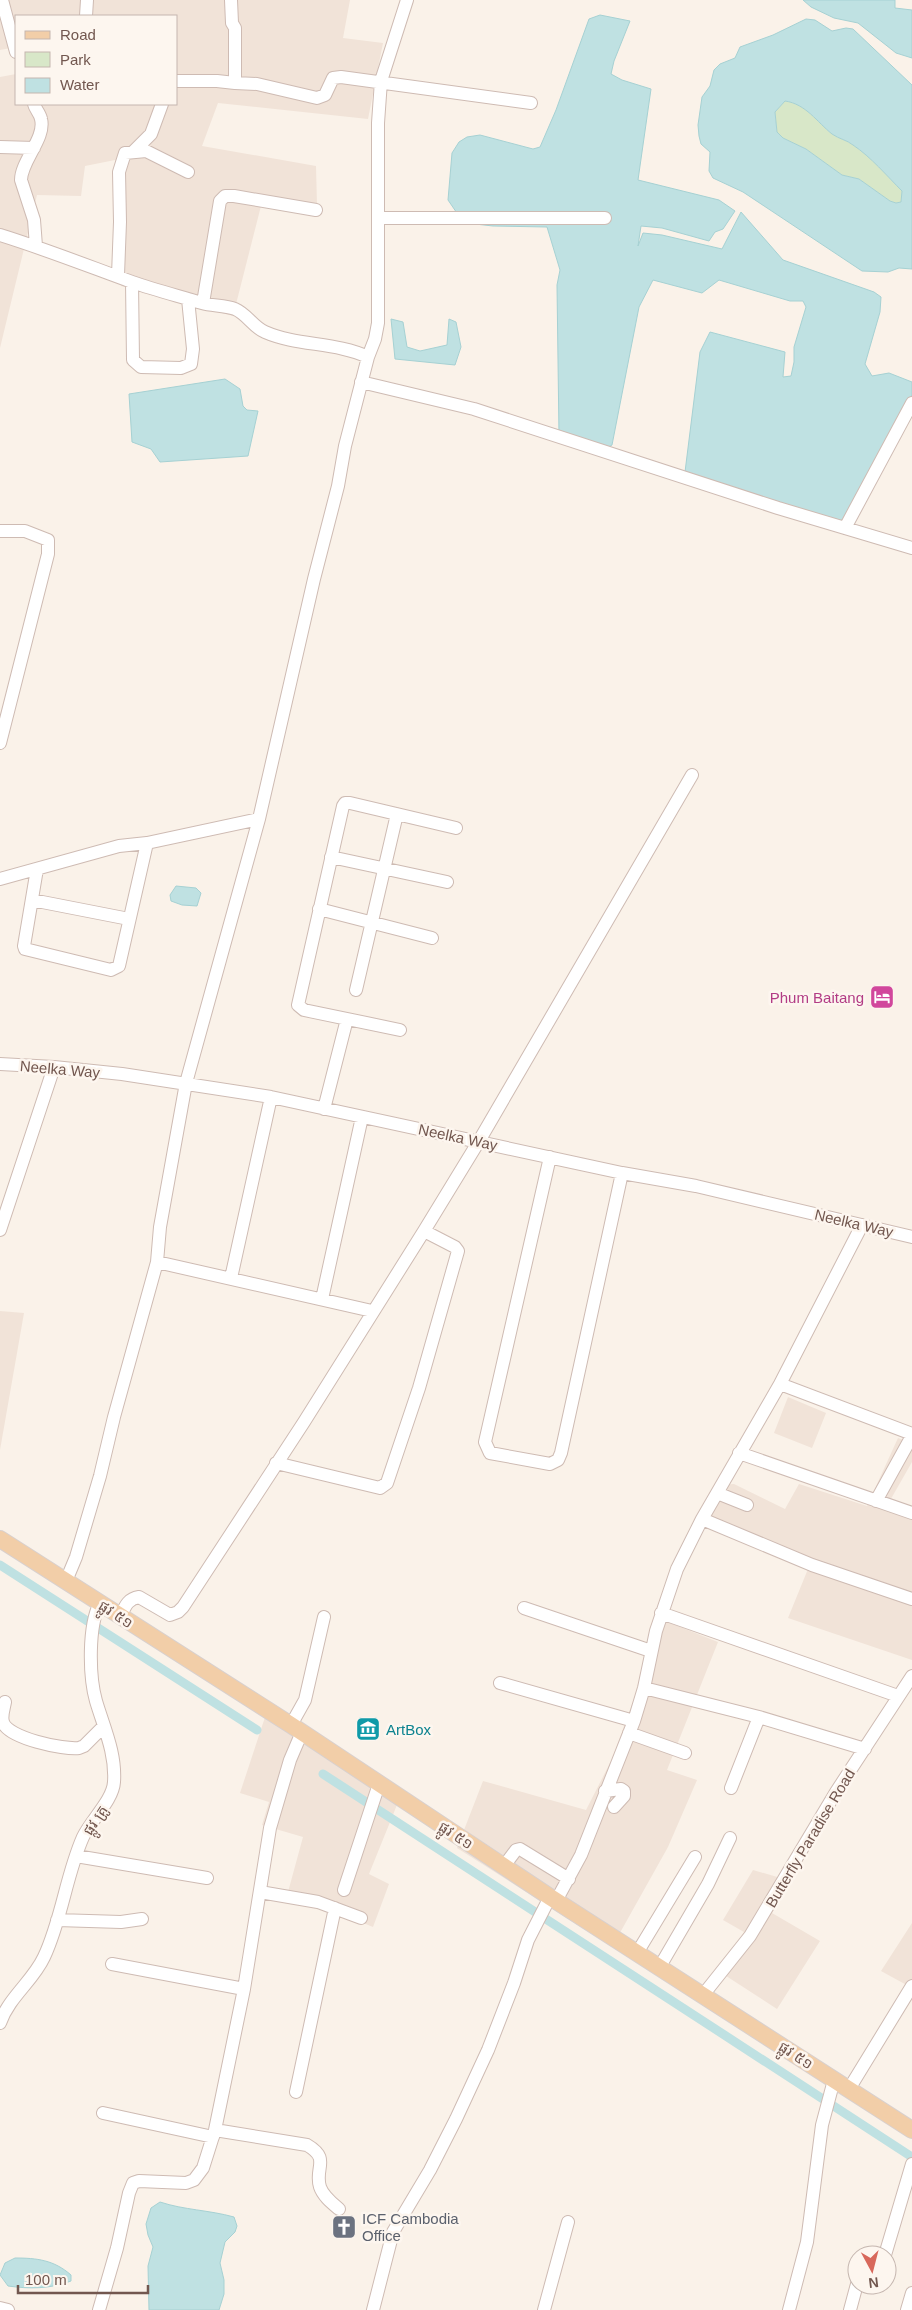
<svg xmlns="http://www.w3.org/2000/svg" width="912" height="2310" viewBox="0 0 912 2310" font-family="Helvetica,'Noto Sans Khmer',sans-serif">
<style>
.residential{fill:#f1e3d8}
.green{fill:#d8e7c8}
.water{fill:#bfe1e2;stroke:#a6d1d3;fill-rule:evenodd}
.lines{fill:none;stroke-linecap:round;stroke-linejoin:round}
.canal{stroke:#bfe1e2;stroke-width:9}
.minor-casing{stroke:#cebbb3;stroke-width:14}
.major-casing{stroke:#d8d0ce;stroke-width:18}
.minor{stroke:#fff;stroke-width:12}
.major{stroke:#f2cea8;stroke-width:16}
.labels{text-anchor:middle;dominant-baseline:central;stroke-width:5;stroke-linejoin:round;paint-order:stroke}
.hotel-label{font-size:15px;fill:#b23c85;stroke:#fdf6ef;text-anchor:end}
.street-label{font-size:15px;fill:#72574f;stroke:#fdf6ef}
.culture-label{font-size:15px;fill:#0d838f;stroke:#fdf6ef;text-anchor:start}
.worship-label{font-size:15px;fill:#5b616d;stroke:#fdf6ef;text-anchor:start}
</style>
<rect width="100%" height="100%" fill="#faf2e9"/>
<path class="residential" d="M 0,0 L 350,0 L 343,38 L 383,43 L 368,119 L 218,103 L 202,146 L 316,166 L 317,205 L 263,198 L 233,316 L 121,286 L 115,160 L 85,166 L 81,196 L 37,195 L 0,348 L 0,77 L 16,74 L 16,104 L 176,104 L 176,16 L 16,16 L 16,47 L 0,50 Z
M 0,1311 L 24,1313 L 0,1450 Z
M 788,1397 L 826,1413 L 812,1448 L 774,1433 Z
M 898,1438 L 912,1443 L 912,1462 L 888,1504 L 912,1511 L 912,1660 L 788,1618 L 808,1569 L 698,1524 L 719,1485 L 734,1484 L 785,1509 L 799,1484 L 867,1506 Z
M 655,1617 L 718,1642 L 667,1770 L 697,1780 L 668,1847 L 612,1947 L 457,1848 L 483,1781 L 586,1810 L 612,1759 L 635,1696 Z
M 269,1705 L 403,1790 L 369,1874 L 389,1884 L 373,1927 L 288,1892 L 303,1837 L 262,1825 L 269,1802 L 240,1793 Z
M 753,1870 L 791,1881 L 772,1913 L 820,1941 L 777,2009 L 720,1972 L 744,1932 L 723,1920 Z
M 912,1923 L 912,1988 L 881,1971 Z"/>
<path class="green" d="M 785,101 C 806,104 817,122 832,134 C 839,139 847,140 853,145 C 871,157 887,176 902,191 L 901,202 L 896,203 L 890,201 L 859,179 L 842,175 L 806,149 L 783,138 L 777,132 L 775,112 Z"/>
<path class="water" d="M 803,0 L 895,0 L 895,8 L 912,10 L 912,58 L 896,53 L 858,23 L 834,18 L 811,7 Z
M 600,15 L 630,21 L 614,61 L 611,74 L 622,80 L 651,89 L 638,180 L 719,200 L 735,211 L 723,229 L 715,232 L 709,241 L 662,228 L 641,226 L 638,246 L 643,233 L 662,235 L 722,249 L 741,212 L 783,260 L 874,292 L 881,297 L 880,312 L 865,364 L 872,376 L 889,373 L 912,382 L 912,395 L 844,524 L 685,472 L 700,352 L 710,332 L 785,352 L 783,377 L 791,376 L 794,362 L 794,347 L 806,307 L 803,301 L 790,301 L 719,280 L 702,293 L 653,280 L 639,307 L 612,445 L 605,449 L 559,435 L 557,285 L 560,270 L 547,227 L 493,226 L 466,223 L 461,219 L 448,200 L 452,153 L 459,142 L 467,137 L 480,135 L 533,149 L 540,147 L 556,110 L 589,19 Z
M 806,19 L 815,20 L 832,31 L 846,28 L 853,29 L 912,85 L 912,269 L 899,268 L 888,272 L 862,271 L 743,192 L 713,178 L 709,171 L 710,152 L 701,144 L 699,136 L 698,125 L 702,97 L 710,86 L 714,70 L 720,64 L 735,58 L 740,47 L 773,35 ZM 785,101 C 806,104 817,122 832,134 C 839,139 847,140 853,145 C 871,157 887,176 902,191 L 901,202 L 896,203 L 890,201 L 859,179 L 842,175 L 806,149 L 783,138 L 777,132 L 775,112 Z
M 391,319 L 403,322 L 407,347 L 420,351 L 447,345 L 449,319 L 456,322 L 461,347 L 455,365 L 395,359 Z
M 225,379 L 240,389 L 243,406 L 247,410 L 258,411 L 248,456 L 160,462 L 151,449 L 132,442 L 129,394 Z
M 176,886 L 196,888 L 201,893 L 197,906 L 182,905 L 171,901 L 170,895 Z
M 160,2202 C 184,2210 209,2210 234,2217 L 237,2226 L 235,2232 L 225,2242 L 220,2263 L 224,2280 L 224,2294 L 219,2310 L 149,2310 L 148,2266 L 153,2247 L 148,2235 L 146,2224 L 151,2208 Z
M 15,2258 C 37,2258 54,2260 71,2275 L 71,2281 C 51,2289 29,2289 8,2286 L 0,2275 L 5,2263 Z"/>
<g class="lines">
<path class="canal" d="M 0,1565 L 257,1730
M 323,1774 L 912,2157"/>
<defs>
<path id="minor" d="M 2,0 L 16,52
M 86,16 L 87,0
M 176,81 L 217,81 L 235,83 L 235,28 L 232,23 L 231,0
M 235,83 L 257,84 L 317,98 L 325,95 L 333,78 L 341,77 L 531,103
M 34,104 C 35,109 40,113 41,119 C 46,138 21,161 21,180 L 34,220 L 36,246
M 0,147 L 34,148
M 133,152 L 151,134 L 162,104
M 378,218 L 605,218
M 0,235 C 45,249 88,266 132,282 C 155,290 179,296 202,303 C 212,306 225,305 235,309 C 247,314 253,327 265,332 C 297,346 336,342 368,357
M 118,275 L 120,222 L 119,172 L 125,153 L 146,151 L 188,172
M 132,282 L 133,360 L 141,367 L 181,368 L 191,364 L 193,349 L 188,299
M 203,303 L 220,201 L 225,196 L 234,196 L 316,210
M 361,382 L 474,409 L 778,508 L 912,548
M 845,528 L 912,403
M 0,531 L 25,531 L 48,540 L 48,554 L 0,743
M 331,857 L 447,882
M 37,869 L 24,946 L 25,949 L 111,970 L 119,966 L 147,843
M 0,879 L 119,846 L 147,843 L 259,819
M 32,900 L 129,919
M 319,909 L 432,938
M 356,990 L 397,814
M 400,1030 L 304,1010 L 298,1005 L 343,806 L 345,803 L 350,803 L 456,828
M 0,1064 L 54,1067 L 122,1074 L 271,1097 L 622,1173 L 696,1186 L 912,1237
M 324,1109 L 347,1019
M 550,1157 L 485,1442 L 490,1453 L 550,1464 L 558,1460 L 561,1453 L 622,1173
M 0,1230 L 54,1067
M 157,1262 L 372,1311
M 231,1278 L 271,1097
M 322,1299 L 362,1117
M 780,1384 L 912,1434
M 739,1453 L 912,1513
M 276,1463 L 380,1488 L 387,1483 L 419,1388 L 458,1251 L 455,1247 L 424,1231
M 717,1493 L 747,1505
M 876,1501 L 912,1436
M 702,1519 L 812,1565 L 912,1599
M 66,1581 L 76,1557 L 100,1476 L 114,1417 L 157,1262 L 160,1227 L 186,1083 L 259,819 L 314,579 L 338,486 L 345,446 L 368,357 L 375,339 L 378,323 L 378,123 L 381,81 L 407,0
M 524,1608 L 651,1651
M 661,1613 L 898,1696
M 120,1617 C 125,1607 127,1599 139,1597 L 170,1615 L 178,1612 L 183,1607 L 304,1422 L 424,1231 L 479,1141 L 692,775
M 500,1683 L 634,1721
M 644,1688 L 759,1717 L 865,1749
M 5,1702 C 4,1708 1,1716 3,1722 C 7,1738 64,1750 79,1748 L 84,1746 L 104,1726
M 291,1725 L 305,1700 L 324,1617
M 629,1733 L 685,1753
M 731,1788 L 759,1717
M 605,1791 L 621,1789 L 624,1791 L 624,1796 L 614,1807
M 76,1856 L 207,1878
M 504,1866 L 516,1850 L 520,1849 L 569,1879
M 344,1890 L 379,1784
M 260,1892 L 318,1902 L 361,1918
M 556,1901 L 581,1855 L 634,1721 L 644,1688 L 656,1631 L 677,1569 L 702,1519 L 780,1384 L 862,1225
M 57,1920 L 121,1922 L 142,1919
M 637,1953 L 695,1857
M 112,1964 L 244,1989
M 659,1968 L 708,1884 L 730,1838
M 703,1995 L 750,1936 L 836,1792 L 912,1676
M 0,2023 C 9,1997 33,1981 44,1957 C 62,1919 66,1875 83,1837 C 91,1820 113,1800 114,1782 C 116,1753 104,1728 96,1701 C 89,1676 88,1626 100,1603
M 849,2089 L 912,1986
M 296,2092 L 335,1908
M 103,2113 L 213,2137
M 215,2130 L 307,2145 C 331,2159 314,2168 320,2187 C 323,2196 332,2203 339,2209
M 885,2255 L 912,2164
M 0,2308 L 8,2310
M 99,2310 L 117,2248 L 129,2193 L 133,2183 L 139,2181 L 186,2183 L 194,2180 L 203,2168 L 215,2130 L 244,1989 L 270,1828 L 290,1760 L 302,1732
M 373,2310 L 393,2232 L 430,2170 L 456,2119 L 488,2050 L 514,1983 L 528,1940 L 550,1897
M 544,2310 L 568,2222
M 789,2310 L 807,2242 L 822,2125 L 834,2080
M 850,2310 L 857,2284
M 907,2310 L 912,2293"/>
<path id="major" d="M 0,1539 L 291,1725 L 550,1897 L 912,2130"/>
</defs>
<use href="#minor" class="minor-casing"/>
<use href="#major" class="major-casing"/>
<use href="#minor" class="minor"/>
<use href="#major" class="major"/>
</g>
<defs>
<symbol id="hotel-square" viewBox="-11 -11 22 22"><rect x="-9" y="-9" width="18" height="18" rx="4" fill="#d1479c" stroke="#fdf6ef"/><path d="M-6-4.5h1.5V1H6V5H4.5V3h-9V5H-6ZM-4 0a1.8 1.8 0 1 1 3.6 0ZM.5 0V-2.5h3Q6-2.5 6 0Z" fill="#fff"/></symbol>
<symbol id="museum-square" viewBox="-11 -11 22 22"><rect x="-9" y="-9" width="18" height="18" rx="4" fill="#0f9aa8" stroke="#fdf6ef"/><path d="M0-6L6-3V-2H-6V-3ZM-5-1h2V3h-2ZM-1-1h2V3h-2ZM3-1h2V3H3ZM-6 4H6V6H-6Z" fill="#fff"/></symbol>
<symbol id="church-square" viewBox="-11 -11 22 22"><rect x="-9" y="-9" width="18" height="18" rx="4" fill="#6b7280" stroke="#fdf6ef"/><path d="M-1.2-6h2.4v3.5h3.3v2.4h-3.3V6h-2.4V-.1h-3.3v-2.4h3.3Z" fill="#fff"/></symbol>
</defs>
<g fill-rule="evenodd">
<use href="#hotel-square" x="868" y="983" width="28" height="28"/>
<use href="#museum-square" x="354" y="1715" width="28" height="28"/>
<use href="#church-square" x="330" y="2213" width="28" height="28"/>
</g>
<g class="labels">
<g class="hotel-label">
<text x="864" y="997">Phum Baitang</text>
</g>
<g class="street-label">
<text transform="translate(60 1069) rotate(5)">Neelka Way</text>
<text transform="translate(458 1137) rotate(12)">Neelka Way</text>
<text transform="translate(854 1223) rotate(13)">Neelka Way</text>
<text transform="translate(116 1614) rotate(33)">ផ្លូវ ៥១</text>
<text transform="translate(95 1820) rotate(-57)">ផ្លូវ គ្រូ</text>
<text transform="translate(456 1835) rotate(33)">ផ្លូវ ៥១</text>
<text transform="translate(810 1838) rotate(-59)">Butterfly Paradise Road</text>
<text transform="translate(796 2055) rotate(33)">ផ្លូវ ៥១</text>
</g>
<g class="culture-label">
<text x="386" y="1729">ArtBox</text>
</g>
<g class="worship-label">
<text x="362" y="2218">ICF Cambodia<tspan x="362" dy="17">Office</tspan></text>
</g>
</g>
<rect x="15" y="15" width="162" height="90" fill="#fdf6ef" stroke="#c5b6af"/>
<rect x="25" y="31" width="25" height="8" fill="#f2cea8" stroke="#c5b6af"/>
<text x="60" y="40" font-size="15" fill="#72574f">Road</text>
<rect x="25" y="52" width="25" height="15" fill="#d8e7c8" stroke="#c5b6af"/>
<text x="60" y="65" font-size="15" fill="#72574f">Park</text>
<rect x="25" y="78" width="25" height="15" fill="#bfe1e2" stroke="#c5b6af"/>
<text x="60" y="90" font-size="15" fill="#72574f">Water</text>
<g transform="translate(872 2270) rotate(173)"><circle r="24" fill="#fdf6ef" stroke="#c5b6af"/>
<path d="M0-4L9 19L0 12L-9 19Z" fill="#d8685b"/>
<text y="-8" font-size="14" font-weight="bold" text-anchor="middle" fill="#72574f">N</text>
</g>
<path d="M18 2285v8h130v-8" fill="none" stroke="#72574f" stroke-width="2.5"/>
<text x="25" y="2285" font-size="15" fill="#72574f" stroke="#fdf6ef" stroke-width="4" paint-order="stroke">100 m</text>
</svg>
